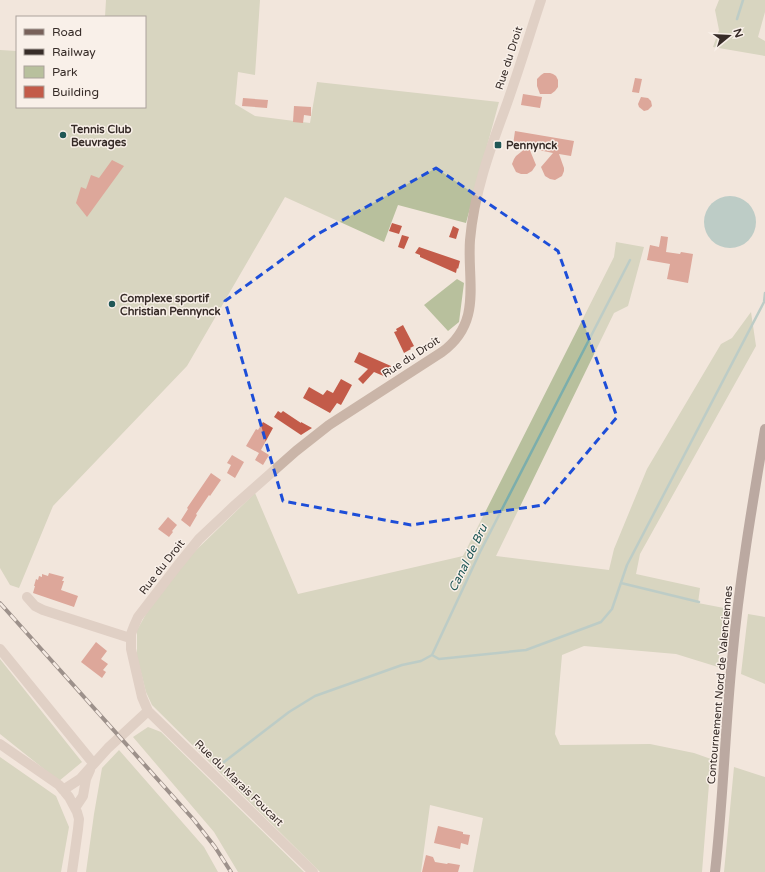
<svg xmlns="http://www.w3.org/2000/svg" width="765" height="872" viewBox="0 0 765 872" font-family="'Varela Round',sans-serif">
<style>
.green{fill:#b8c09d}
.water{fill:#7caeac}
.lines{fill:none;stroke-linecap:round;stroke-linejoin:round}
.stream{stroke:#7caeac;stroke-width:2.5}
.building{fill:#c35b49}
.minor{stroke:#cab5a8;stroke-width:10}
.major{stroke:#78615a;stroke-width:10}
.rail-casing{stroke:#372c28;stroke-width:4}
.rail{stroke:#f9f0e9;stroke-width:2.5;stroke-dasharray:8;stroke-linecap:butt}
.marked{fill:none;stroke:#1d4ed8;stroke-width:3;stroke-dasharray:8 5;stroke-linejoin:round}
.poi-dot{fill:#1f5756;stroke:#f9f0e9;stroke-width:1.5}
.labels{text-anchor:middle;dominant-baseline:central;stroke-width:3;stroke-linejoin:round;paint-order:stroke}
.street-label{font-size:11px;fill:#372c28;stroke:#f9f0e9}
.poi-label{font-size:11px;font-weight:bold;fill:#372c28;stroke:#f9f0e9;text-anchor:start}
.water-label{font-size:12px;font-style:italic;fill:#1f5756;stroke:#f9f0e9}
</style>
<rect width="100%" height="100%" fill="#f2e6dc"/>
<path class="green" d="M 106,0 L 260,0 L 255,75 L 238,72 L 235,104 L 255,116 L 310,123 L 317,82 L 499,102 L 466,223 L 398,205 L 384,242 L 285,197 L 187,366 L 53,506 L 19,588 L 10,585 L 0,568 L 0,50 L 17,51 L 17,107 L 145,107 L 145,17 L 105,17 Z
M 719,0 L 765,0 L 765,12 L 758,37 L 765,41 L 765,56 L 713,47 L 719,30 L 715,10 Z
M 616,242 L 644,247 L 628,306 L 614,313 L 496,556 L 609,570 L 614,549 L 647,469 L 721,344 L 732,338 L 751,312 L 756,346 L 640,554 L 636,574 L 700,588 L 698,603 L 724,608 L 718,667 L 676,654 L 584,646 L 562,655 L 555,734 L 560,745 L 650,744 L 694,753 L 711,759 L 702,872 L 473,872 L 483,818 L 430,805 L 421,872 L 320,872 L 152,705 L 146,692 L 137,657 L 137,630 L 146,614 L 188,558 L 255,493 L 298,594 L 463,556 L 614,257 Z
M 457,279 L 464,283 L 459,322 L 448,331 L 424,305 Z
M 748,614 L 765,617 L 765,684 L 741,674 Z
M 0,659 L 82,762 L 59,781 L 0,734 Z
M 148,727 L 161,732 L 304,872 L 238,872 L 214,832 L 133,737 Z
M 119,750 L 204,847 L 218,872 L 86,872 L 94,814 L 102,768 Z
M 0,757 L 56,796 L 69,827 L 61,872 L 0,872 Z
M 734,767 L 765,777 L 765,872 L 724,872 Z"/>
<path class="water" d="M704 222a26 26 0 1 1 52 0a26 26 0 1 1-52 0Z"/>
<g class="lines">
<path class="stream" d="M 737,19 L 743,0
M 621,583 L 699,602
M 432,655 L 439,659 L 526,650 L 601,622 L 612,609 L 627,565 L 764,302 L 765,293
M 224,762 L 289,712 L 315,696 L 402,665 L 421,661 L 432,655 L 480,552 L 630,260"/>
</g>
<path class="building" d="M 544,73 L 550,73 L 553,74 L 556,76 L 558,80 L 558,87 L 555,91 L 551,94 L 540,94 L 537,86 L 537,79 L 541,75 Z
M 635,78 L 642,79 L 639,93 L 632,92 Z
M 523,94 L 542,97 L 540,108 L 521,105 Z
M 641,97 L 648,98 L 651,101 L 652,106 L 648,110 L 644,111 L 639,107 L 638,104 Z
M 243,98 L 268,100 L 267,108 L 242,106 Z
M 294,106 L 311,107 L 311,116 L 304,115 L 303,123 L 293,122 Z
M 515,131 L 574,141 L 571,156 L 559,154 L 564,168 L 564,171 L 562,176 L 555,180 L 550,179 L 545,176 L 541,167 L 553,153 L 529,148 L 536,165 L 532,171 L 527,174 L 521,174 L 516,172 L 512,164 L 514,159 L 516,156 L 526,148 L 513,145 Z
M 112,160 L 124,166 L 87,217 L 76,203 L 81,187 L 86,189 L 91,175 L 99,178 Z
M 392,223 L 402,226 L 399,234 L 389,231 Z
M 453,226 L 459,229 L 456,239 L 449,237 Z
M 402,235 L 409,237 L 404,249 L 398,247 Z
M 661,236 L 668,237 L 666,252 L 680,254 L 681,252 L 693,254 L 688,283 L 667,279 L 670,264 L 647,260 L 650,245 L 659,247 Z
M 419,247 L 460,261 L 458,269 L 457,268 L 456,273 L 420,257 L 420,255 L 415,253 Z
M 403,325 L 414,346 L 410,348 L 411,349 L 404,353 L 394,332 L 397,331 L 396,329 Z
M 359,352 L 391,366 L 386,377 L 374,372 L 363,384 L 358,379 L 368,369 L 354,362 Z
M 341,379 L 352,385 L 341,405 L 337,403 L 330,413 L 303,398 L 309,387 L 323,395 L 327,390 L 333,393 Z
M 278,411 L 281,413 L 283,411 L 301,423 L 301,422 L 312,428 L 301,435 L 274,417 Z
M 263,422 L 273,428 L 261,450 L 269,455 L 263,465 L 255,460 L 259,453 L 246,446 L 256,429 L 258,430 Z
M 232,455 L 244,462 L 235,478 L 227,473 L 231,465 L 227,463 Z
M 211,473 L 221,480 L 210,496 L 209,495 L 196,514 L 197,515 L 190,527 L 181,520 L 188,509 L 187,508 Z
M 168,517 L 177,525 L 172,531 L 173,532 L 169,537 L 158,529 Z
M 49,573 L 64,577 L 62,581 L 64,581 L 61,590 L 78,596 L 74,607 L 33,593 L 35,586 L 34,586 L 36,579 L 38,580 L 39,576 L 42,577 L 42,574 L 48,576 Z
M 96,642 L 107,651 L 101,659 L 108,664 L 103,670 L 106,672 L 102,678 L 81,662 Z
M 438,826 L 463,832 L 463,834 L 470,835 L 468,845 L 461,843 L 460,849 L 434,843 Z
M 426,855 L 433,857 L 435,862 L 447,864 L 448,863 L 460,865 L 458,872 L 422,872 Z"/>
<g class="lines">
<path class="minor" d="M 27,597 L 35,606 L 43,610 L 130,638
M 0,649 L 93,763
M 148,711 L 313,872
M 0,744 L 59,785 L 69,797 L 77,812 L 79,819 L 78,829 L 72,872
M 63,790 L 80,779 L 108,748 L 148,711 L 142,697 L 131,649 L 131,634 L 134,626 L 138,617 L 178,565 L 199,539 L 235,505 L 296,451 L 329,425 L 442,352 C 483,322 467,282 470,240 C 474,194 489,152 505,109 C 518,73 529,36 541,0
M 75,808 L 83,796 L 86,779 L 90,770"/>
<path class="major" d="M 715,872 C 723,802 725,731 732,660 C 739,583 752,506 765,429"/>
<defs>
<path id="rail" d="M 0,603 L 194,820 L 215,847 L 231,872"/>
</defs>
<use href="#rail" class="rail-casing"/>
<use href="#rail" class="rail"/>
</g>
<path d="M0 0H765V872H0ZM 436,168 L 558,251 L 617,417 L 543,505 L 411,525 L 283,501 L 225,301 L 316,235 Z" fill="#f2e6dc" fill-opacity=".55" fill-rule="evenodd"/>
<path class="marked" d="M 436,168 L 558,251 L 617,417 L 543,505 L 411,525 L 283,501 L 225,301 L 316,235 Z"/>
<g class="poi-dot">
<circle cx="63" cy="135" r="4"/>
<rect x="494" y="141" width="8" height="8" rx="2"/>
<circle cx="112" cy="304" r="4"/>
</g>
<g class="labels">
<g class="street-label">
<text transform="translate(509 58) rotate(-72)">Rue du Droit</text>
<text transform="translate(411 357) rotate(-33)">Rue du Droit</text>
<text transform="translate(162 567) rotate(-52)">Rue du Droit</text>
<text transform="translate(720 685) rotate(-85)">Contournement Nord de Valenciennes</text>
<text transform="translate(239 783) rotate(44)">Rue du Marais Foucart</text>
</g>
<g class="poi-label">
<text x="71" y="129">Tennis Club<tspan x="71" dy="13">Beuvrages</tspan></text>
<text x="506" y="145">Pennynck</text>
<text x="120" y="298">Complexe sportif<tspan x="120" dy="13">Christian Pennynck</tspan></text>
</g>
<g class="water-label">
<text transform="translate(468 558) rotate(-64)">Canal de Bru</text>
</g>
</g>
<rect x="16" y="16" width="130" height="92" fill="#f9f0e9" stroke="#aba29c"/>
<rect x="24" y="29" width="20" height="6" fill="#78615a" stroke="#aba29c"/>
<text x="52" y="36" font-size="12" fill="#372c28">Road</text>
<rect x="24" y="49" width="20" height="6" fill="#372c28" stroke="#aba29c"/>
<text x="52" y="56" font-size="12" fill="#372c28">Railway</text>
<rect x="24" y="66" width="20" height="12" fill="#b8c09d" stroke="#aba29c"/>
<text x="52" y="76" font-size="12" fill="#372c28">Park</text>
<rect x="24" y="86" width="20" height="12" fill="#c35b49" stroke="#aba29c"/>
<text x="52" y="96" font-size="12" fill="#372c28">Building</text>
<g transform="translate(729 36) rotate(72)" stroke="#f9f0e9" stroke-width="3" paint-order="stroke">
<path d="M0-3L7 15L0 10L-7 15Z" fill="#372c28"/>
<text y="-6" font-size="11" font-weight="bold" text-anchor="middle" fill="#372c28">N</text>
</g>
</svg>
